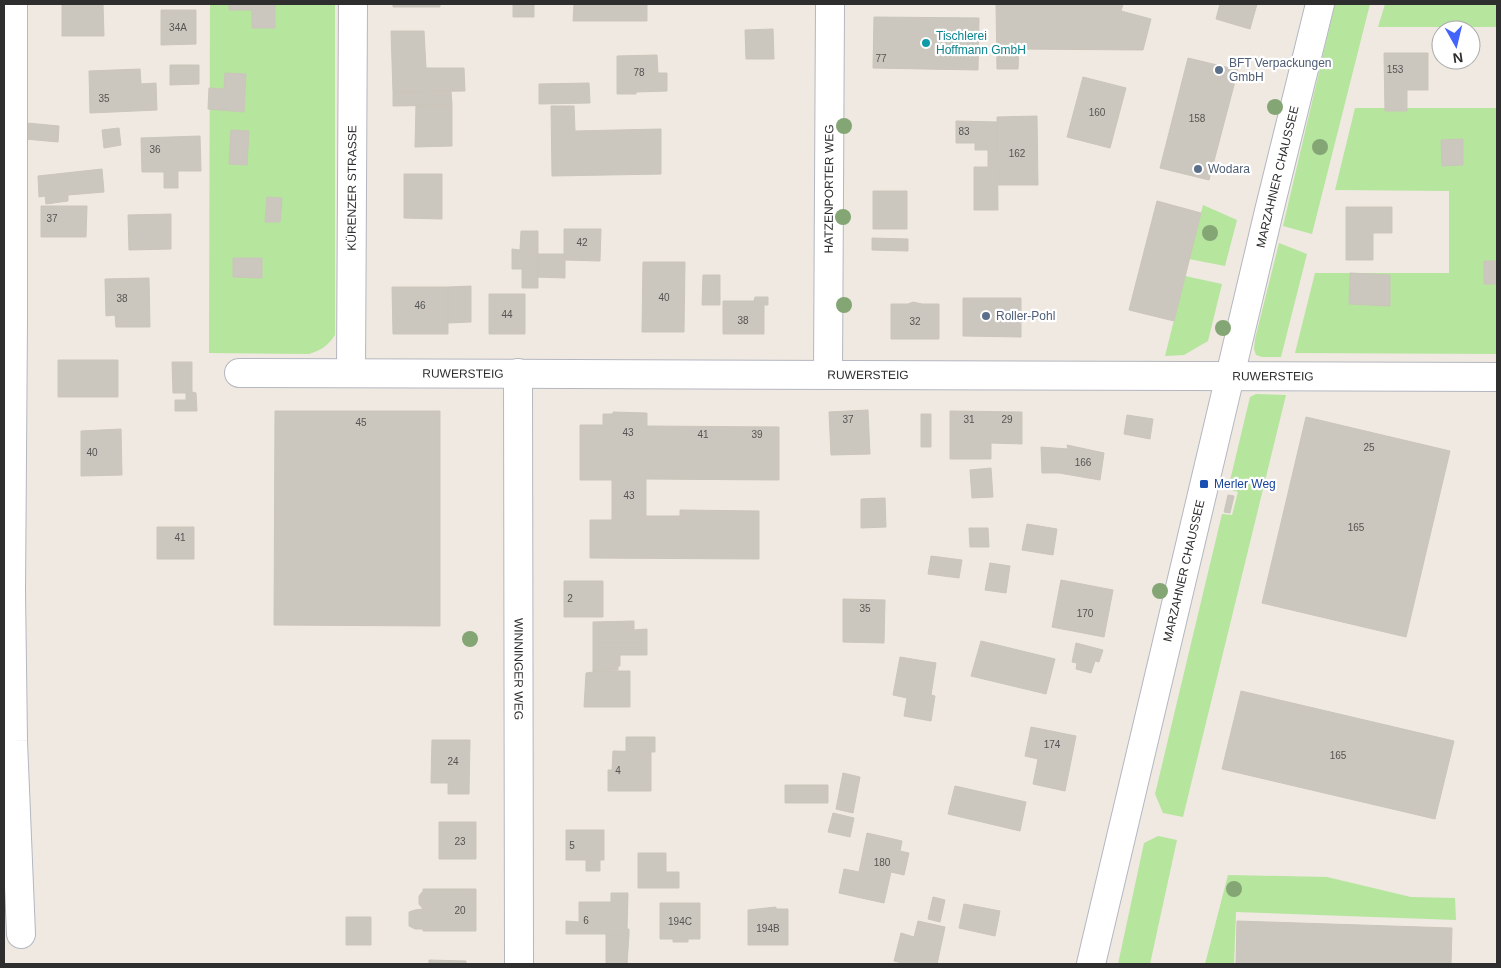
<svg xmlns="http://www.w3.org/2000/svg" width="1501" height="968" viewBox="0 0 1501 968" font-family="Arial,sans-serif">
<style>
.green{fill:#b6e59e}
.building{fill:#cbc7bf;stroke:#cbc5ba}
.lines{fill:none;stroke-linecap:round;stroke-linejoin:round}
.minor-casing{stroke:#b4b7c1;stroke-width:30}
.minor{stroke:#fff;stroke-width:28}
.tree{fill:#84a574}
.culture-dot{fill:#0f9aa8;stroke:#fff;stroke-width:2}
.service-dot{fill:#5c6f8a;stroke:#fff;stroke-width:2}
.transit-dot{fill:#1a4fb4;stroke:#fff;stroke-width:2}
.labels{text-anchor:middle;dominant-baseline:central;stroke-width:4.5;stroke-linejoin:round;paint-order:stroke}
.number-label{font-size:10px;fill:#555452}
.culture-label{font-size:12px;fill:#0d838f;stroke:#fff;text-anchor:start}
.service-label{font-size:12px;fill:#4e5e75;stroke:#fff;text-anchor:start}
.street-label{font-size:12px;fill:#2e2e2e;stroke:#fff}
.transit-label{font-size:12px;fill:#164399;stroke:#fff;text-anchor:start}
</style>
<rect width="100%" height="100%" fill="#efe9e1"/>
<path class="green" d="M 210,4 L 335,4 L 335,335 C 328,346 321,350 309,354 L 209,353 Z
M 1335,4 L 1370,4 L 1312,234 L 1283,226 Z
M 1385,4 L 1497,4 L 1497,27 L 1378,27 Z
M 1355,108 L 1497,108 L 1497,354 L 1295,353 L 1315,273 L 1449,273 L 1449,191 L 1335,190 Z
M 1203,205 L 1237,220 L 1225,266 L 1189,259 Z
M 1279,243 L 1307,254 L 1281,357 L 1262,357 L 1256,355 L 1254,349 L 1255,339 Z
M 1185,276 L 1222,284 L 1208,341 L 1184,355 L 1165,356 Z
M 1256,394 L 1286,395 L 1183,817 L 1163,813 L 1155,794 L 1222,514 L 1232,515 L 1238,492 L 1228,489 L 1250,397 Z
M 1158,836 L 1177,840 L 1150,964 L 1118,964 L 1144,843 Z
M 1228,875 L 1327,877 L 1411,897 L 1455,898 L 1456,920 L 1236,912 L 1234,964 L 1205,964 Z"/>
<path class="building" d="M 62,4 L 103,4 L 104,36 L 62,36 Z
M 229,4 L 275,4 L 275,28 L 252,28 L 252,10 L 229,10 Z
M 393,4 L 440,4 L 440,7 L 393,7 Z
M 513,4 L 534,4 L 534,17 L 513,17 Z
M 574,4 L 647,4 L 647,21 L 573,21 Z
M 996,4 L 1123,4 L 1121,11 L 1151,19 L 1143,50 L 1019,49 L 1018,69 L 997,69 Z
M 1220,4 L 1257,4 L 1250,29 L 1216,19 Z
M 161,10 L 196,10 L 196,44 L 161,45 Z
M 874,17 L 979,18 L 978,70 L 873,68 Z
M 773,29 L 774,59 L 746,59 L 745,30 Z
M 391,31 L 424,31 L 426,68 L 464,68 L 465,91 L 393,92 Z
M 1384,53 L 1428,53 L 1428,90 L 1407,90 L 1407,111 L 1385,111 Z
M 657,55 L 658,73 L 667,73 L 667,91 L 636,92 L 636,94 L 617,94 L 617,56 Z
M 1188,58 L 1238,70 L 1209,180 L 1160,168 Z
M 170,65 L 199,65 L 199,84 L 170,85 Z
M 140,69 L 141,84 L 156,83 L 157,110 L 90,113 L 89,71 Z
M 225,73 L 246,74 L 244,112 L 208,109 L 209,88 L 224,89 Z
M 1083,77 L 1126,88 L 1110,148 L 1067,137 Z
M 589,83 L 590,103 L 539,104 L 539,84 Z
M 451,91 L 452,105 L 393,106 L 393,92 Z
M 416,105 L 452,105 L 452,146 L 415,147 Z
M 551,106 L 574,106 L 575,131 L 661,129 L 661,174 L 552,176 Z
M 1037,116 L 1038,185 L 998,185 L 997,117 Z
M 956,121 L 997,122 L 998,210 L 974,210 L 974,167 L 988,167 L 988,150 L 975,150 L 975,143 L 956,143 Z
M 27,123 L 59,126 L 58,142 L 25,139 Z
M 119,128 L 121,145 L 104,148 L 102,130 Z
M 231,130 L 249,131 L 247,165 L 229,164 Z
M 200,136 L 201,171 L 178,171 L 178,188 L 164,188 L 164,172 L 142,172 L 141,138 Z
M 1463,139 L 1463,165 L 1442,166 L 1441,140 Z
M 102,169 L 104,192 L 68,195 L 68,201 L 46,204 L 45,196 L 39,197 L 38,176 Z
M 404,174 L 442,174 L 442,219 L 404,218 Z
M 873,191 L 907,191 L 907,229 L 873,229 Z
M 267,197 L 282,198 L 280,222 L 265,222 Z
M 1157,201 L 1201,213 L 1174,321 L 1129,310 Z
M 41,206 L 87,206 L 86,237 L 41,237 Z
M 1346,207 L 1392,207 L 1392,233 L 1373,233 L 1373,260 L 1346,260 Z
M 171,214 L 171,249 L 129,250 L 128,215 Z
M 564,229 L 601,229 L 600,261 L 565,260 L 565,278 L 537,277 L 538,254 L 564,254 Z
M 521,231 L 538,231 L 538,288 L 522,288 L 522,269 L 512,269 L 512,249 L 520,250 Z
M 872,238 L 908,239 L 908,251 L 872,250 Z
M 233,258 L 262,258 L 262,278 L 233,277 Z
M 1484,261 L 1497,261 L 1497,284 L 1484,284 Z
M 643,262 L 685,262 L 684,332 L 642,332 Z
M 1350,273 L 1390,275 L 1390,306 L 1349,304 Z
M 703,275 L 720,275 L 720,305 L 702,305 Z
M 149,278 L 150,327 L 116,327 L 115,315 L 106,316 L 105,279 Z
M 471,286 L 471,322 L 448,323 L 448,287 Z
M 392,287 L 448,287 L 448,334 L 393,334 Z
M 489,294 L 525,294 L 525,334 L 489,334 Z
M 755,297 L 768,297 L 768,305 L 764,305 L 764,334 L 723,334 L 723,301 L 754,301 Z
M 963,298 L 1021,298 L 1021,337 L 963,336 Z
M 913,302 L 922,304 L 939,304 L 939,339 L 891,339 L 891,304 L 908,304 Z
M 58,360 L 118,360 L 118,397 L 58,397 Z
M 172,362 L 192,362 L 192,392 L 196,393 L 197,411 L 175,411 L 175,400 L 186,400 L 186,393 L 173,393 Z
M 868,410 L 870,454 L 831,455 L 829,412 Z
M 275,411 L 440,411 L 440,626 L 274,625 Z
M 950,411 L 1022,412 L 1022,444 L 991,443 L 991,459 L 950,459 Z
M 613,412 L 647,413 L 647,426 L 779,427 L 779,480 L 646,479 L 646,516 L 680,516 L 680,510 L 759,511 L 759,559 L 590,558 L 590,520 L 612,520 L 612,480 L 580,480 L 580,425 L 603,425 L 603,414 L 613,414 Z
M 921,414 L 931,414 L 931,447 L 921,447 Z
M 1127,415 L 1153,419 L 1150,439 L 1124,434 Z
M 1306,417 L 1450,451 L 1406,637 L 1262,603 Z
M 121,429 L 122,475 L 81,476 L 81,431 Z
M 1067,445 L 1104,453 L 1100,480 L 1059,473 L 1042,473 L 1041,447 L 1068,449 Z
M 991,468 L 993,497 L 972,498 L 970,470 Z
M 1228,495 L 1234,496 L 1230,513 L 1224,512 Z
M 885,498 L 886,527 L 861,528 L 861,499 Z
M 1027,524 L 1057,529 L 1053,555 L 1022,550 Z
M 157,527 L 194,527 L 194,559 L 157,559 Z
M 969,528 L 988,528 L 989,547 L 970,547 Z
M 931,556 L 962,560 L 959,578 L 928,574 Z
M 990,563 L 1010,566 L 1006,593 L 985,590 Z
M 1061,580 L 1113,590 L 1104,637 L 1052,627 Z
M 564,581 L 603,581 L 603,617 L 564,617 Z
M 843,599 L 885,600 L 884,643 L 843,642 Z
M 634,621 L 634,630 L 647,629 L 647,643 L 593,643 L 593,622 Z
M 981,641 L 1055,659 L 1046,694 L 971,676 Z
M 593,643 L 647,643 L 647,655 L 620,655 L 620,666 L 618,666 L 618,670 L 593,671 Z
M 1076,643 L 1103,650 L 1099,662 L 1095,661 L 1091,673 L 1076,669 L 1077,663 L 1072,662 Z
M 900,657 L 936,663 L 931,695 L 935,696 L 931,721 L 904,716 L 907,698 L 893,695 Z
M 593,671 L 630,671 L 630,707 L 584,707 L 586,673 L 593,672 Z
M 1241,691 L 1454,741 L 1435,819 L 1222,769 Z
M 1031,727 L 1076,736 L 1065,791 L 1033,784 L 1038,759 L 1025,756 Z
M 626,737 L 655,737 L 655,752 L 626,752 Z
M 432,740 L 470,740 L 469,794 L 448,794 L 448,783 L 431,783 Z
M 613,751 L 651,752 L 651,791 L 608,791 L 608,770 L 612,770 Z
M 843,773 L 860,777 L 853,813 L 836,809 Z
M 785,785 L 828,785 L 828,803 L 785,803 Z
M 955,786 L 1026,802 L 1020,831 L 948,814 Z
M 833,813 L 854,818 L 850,837 L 828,832 Z
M 439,822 L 476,822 L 476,859 L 439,859 Z
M 566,830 L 604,830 L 604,860 L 600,860 L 600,871 L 586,871 L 586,860 L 566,860 Z
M 867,833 L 902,841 L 900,851 L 909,853 L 904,875 L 891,872 L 884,903 L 839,893 L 844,869 L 859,872 Z
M 638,853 L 666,853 L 666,872 L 679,872 L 679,888 L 638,888 Z
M 423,889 L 476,889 L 476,931 L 423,931 L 423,929 L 415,929 L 409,926 L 409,912 L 415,910 L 423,909 L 419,904 L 419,896 L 423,891 Z
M 611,893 L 628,893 L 627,929 L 629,929 L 629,934 L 566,934 L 566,921 L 579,922 L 579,902 L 611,902 Z
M 933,897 L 945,900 L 940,922 L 928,919 Z
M 660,903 L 700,903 L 700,939 L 688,939 L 688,942 L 673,942 L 673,939 L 660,939 Z
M 964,904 L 1000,911 L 995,936 L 959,928 Z
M 776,907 L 776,909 L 788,909 L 788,945 L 748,945 L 748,910 Z
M 346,917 L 371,917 L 371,945 L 346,945 Z
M 918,921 L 945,927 L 937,964 L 906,964 L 894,961 L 901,933 L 914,937 Z
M 1237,921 L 1452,928 L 1451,964 L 1236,964 Z
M 606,934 L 629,934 L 627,964 L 606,964 Z
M 429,960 L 466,961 L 466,964 L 429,964 Z"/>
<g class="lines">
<defs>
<g id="minor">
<path d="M 13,4 L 13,321 L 11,591 L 13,741 L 21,934"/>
<path id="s1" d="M 239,373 L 1497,377"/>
<path id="s2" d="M 351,373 L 353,4"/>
<path id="s3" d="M 518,373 L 519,964"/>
<path id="s4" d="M 828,374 L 830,4"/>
<path id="s5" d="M 1091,964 L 1269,211 L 1320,4"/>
</g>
</defs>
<use href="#minor" class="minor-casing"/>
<use href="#minor" class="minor"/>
</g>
<g class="tree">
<circle cx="1275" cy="107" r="8"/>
<circle cx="844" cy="126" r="8"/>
<circle cx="1320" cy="147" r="8"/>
<circle cx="843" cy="217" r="8"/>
<circle cx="1210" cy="233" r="8"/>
<circle cx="844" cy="305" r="8"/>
<circle cx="1223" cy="328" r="8"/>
<circle cx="1160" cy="591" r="8"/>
<circle cx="470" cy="639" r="8"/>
<circle cx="1234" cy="889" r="8"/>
</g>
<circle class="culture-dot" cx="926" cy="43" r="5"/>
<g class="service-dot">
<circle cx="1219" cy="70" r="5"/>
<circle cx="1198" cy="169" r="5"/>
<circle cx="986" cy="316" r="5"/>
</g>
<rect class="transit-dot" x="1199" y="479" width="10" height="10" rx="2.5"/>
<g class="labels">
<g class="number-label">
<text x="178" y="27">34A</text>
<text x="881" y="58">77</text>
<text x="1395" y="69">153</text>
<text x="639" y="72">78</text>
<text x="104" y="98">35</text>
<text x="1097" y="112">160</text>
<text x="1197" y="118">158</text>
<text x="964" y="131">83</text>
<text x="155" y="149">36</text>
<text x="1017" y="153">162</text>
<text x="52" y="218">37</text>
<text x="582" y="242">42</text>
<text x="664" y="297">40</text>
<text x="122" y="298">38</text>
<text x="420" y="305">46</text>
<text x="507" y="314">44</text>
<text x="743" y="320">38</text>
<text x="915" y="321">32</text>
<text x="848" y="419">37</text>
<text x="969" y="419">31</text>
<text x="1007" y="419">29</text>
<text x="361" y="422">45</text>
<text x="628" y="432">43</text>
<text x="703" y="434">41</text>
<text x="757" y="434">39</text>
<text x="1369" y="447">25</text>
<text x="92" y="452">40</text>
<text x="1083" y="462">166</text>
<text x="629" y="495">43</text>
<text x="1356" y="527">165</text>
<text x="180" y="537">41</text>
<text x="570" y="598">2</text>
<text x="865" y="608">35</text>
<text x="1085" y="613">170</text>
<text x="1052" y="744">174</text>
<text x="1338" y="755">165</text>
<text x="453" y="761">24</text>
<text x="618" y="770">4</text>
<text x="460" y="841">23</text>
<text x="572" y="845">5</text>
<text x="882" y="862">180</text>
<text x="460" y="910">20</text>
<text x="586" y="920">6</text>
<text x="680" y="921">194C</text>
<text x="768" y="928">194B</text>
</g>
<g class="culture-label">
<text x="936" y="36">Tischlerei<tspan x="936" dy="14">Hoffmann GmbH</tspan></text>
</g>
<g class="service-label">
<text x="1229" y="63">BFT Verpackungen<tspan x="1229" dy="14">GmbH</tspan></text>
<text x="1208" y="169">Wodara</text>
<text x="996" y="316">Roller-Pohl</text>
</g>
<g class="street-label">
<text stroke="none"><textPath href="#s5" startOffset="809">MARZAHNER CHAUSSEE</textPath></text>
<text stroke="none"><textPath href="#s2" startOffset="185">KÜRENZER STRASSE</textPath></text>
<text stroke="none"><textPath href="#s4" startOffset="185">HATZENPORTER WEG</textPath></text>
<text stroke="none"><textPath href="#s1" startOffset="224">RUWERSTEIG</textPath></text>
<text stroke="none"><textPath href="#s1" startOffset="629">RUWERSTEIG</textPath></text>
<text stroke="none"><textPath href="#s1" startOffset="1034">RUWERSTEIG</textPath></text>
<text stroke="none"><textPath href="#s5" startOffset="404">MARZAHNER CHAUSSEE</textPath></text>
<text stroke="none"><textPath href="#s3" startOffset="296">WINNINGER WEG</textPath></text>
</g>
<g class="transit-label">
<text x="1214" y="484">Merler Weg</text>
</g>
</g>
<rect width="1501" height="968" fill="none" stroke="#2e2e2e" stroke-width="10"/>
<g transform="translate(1456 45) rotate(172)"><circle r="24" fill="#ffffff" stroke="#ababab"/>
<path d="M0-4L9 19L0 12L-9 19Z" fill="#4264fb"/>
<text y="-8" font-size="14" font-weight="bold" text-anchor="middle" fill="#2e2e2e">N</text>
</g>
</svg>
